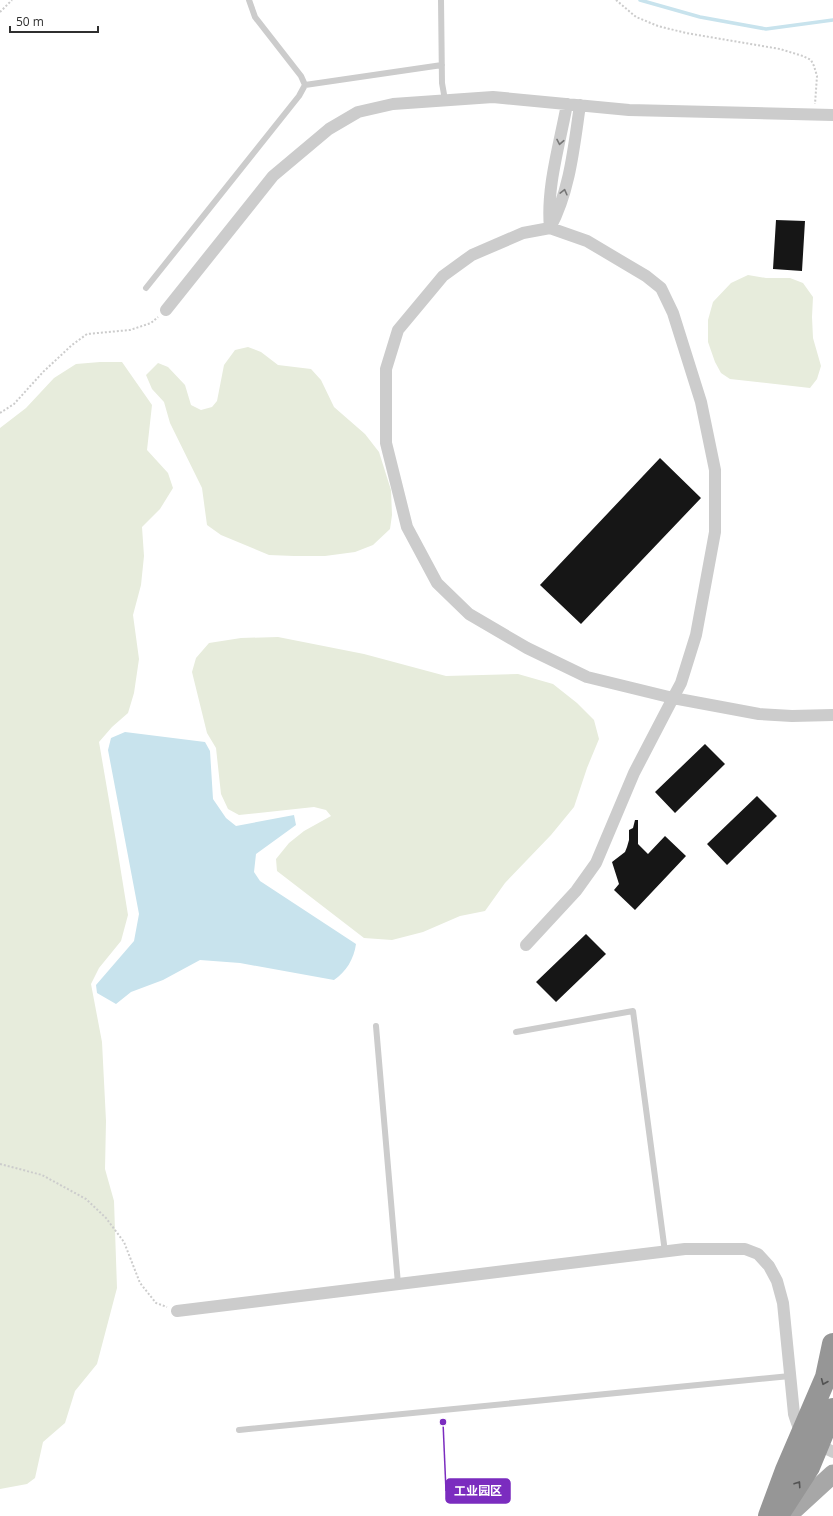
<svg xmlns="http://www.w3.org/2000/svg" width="833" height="1516" viewBox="0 0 833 1516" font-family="'Open Sans','Noto Sans SC',sans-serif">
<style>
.green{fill:#e7ecdc}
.water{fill:#c8e3ed}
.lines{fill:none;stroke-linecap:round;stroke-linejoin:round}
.stream{stroke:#c8e3ed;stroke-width:3.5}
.building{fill:#161616}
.path{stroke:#ccc;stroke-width:2;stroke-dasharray:2 2;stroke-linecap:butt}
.lane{stroke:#ccc;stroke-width:6}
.street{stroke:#ccc;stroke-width:12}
.primary{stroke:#a7a7a7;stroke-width:19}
.highway{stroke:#969696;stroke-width:22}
.oneway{stroke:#767676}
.oneway2{stroke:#535353}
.leader{fill:none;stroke:#7b2cbf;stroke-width:1.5}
.callout-dot{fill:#7b2cbf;stroke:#fff;stroke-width:1.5}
.callout{fill:#7b2cbf;stroke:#7b2cbf;stroke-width:1.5}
.callout-label{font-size:12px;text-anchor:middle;font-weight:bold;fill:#fff}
</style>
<rect width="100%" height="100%" fill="#fff"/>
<path class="green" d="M 748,275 L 766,278 L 790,278 L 803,283 L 813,297 L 812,317 L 813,338 L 821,366 L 817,379 L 810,388 L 730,379 L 721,373 L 715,362 L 708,342 L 708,320 L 713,302 L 731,283 Z
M 248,347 L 261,352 L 278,365 L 311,369 L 321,380 L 334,407 L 365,434 L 379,452 L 391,490 L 392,515 L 390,529 L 373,545 L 355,552 L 325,556 L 294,556 L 269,555 L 221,535 L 207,525 L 202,488 L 170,423 L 164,402 L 152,389 L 146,375 L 158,363 L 168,367 L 185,385 L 191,405 L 201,410 L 212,407 L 217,401 L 224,365 L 235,350 Z
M 100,362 L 122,362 L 152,405 L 147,450 L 168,473 L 173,488 L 160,509 L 142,527 L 144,556 L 141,585 L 133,615 L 139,659 L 134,693 L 128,713 L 112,727 L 99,742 L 116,841 L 128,915 L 121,941 L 99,968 L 91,984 L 102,1042 L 106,1121 L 105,1169 L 114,1201 L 117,1288 L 97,1364 L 75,1391 L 65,1423 L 43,1442 L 35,1478 L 27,1484 L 0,1489 L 0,428 L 26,408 L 54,378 L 76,364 Z
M 278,637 L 364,654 L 446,676 L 518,674 L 553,684 L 577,703 L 594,720 L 599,739 L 587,768 L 574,807 L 551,835 L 505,883 L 485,911 L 460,916 L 423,932 L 392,940 L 364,938 L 277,871 L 276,859 L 289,843 L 304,831 L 331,816 L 326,810 L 314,807 L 239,815 L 228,809 L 221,794 L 216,748 L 207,733 L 192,672 L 196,658 L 209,643 L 241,638 Z"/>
<path class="water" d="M 125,732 L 205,742 L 210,751 L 213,799 L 226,818 L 236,826 L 294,815 L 296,825 L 256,854 L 254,872 L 260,881 L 356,944 C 354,959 346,972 334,980 L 240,963 L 200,960 L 163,980 L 131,992 L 116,1004 L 97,993 L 96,985 L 134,941 L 139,914 L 108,750 L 111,738 Z"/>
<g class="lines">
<path class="stream" d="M 640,0 L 700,17 L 766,29 L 833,20"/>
</g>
<path class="building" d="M 776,220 L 805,221 L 802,271 L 773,269 Z
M 660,458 L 701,498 L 581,624 L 540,585 Z
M 705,744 L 725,764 L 675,813 L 655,792 Z
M 757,796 L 777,816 L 727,865 L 707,844 Z
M 635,820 L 638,820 L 638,844 L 648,854 L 665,836 L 686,856 L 635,910 L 614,890 L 619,884 L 612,862 L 625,852 L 627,847 L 629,840 L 629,830 L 633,828 Z
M 586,934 L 606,954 L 556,1002 L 536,982 Z"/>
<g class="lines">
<path class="path" d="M 616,0 L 636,17 L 658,26 L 686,33 L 780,49 L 803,56 L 811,60 L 814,66 L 817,76 L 815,104
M 0,12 L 12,0
M 0,413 L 14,404 L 43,372 L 72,345 L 87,334 L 130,330 L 151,323 L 158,317
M 0,1164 L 42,1175 L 86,1199 L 106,1218 L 124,1242 L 140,1283 L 156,1303 L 167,1307"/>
<path class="lane" d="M 441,0 L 442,83 L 445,100
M 305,85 L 442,65
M 146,288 L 299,96 L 305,85 L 301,76 L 255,17 L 249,0
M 376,1026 L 398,1284
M 516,1032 L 633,1011 L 665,1252
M 239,1430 L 790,1376"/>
<path class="street" d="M 550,228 C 570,191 574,146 580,105
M 550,228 C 546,188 560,143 567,104
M 166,310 L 273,176 L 329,129 L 358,112 L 393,104 L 493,97 L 629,110 L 833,115
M 526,945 L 576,891 L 596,863 L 634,773 L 673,698 L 681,683 L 696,635 L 715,532 L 715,470 L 701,402 L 673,313 L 661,288 L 646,276 L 587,241 L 550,228 L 523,233 L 472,255 L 443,276 L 398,330 L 386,369 L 386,443 L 407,527 L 437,583 L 469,614 L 527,648 L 587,677 L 673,698 L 759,714 L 792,716 L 833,715
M 177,1311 L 685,1249 L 745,1249 L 758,1254 L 769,1266 L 777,1281 L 783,1303 L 794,1414 C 796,1420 798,1428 802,1433 C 809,1441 823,1447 833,1452"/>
<path class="primary" d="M 787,1516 L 833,1474"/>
<path class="highway" d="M 780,1512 L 809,1467 L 833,1409
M 769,1516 L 786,1470 L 826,1377 L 833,1344"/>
</g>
<defs><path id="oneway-chevron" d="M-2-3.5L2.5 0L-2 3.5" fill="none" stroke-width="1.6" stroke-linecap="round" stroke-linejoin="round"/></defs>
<g class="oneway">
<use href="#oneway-chevron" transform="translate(560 142) rotate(101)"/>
<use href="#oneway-chevron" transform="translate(564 192) rotate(-76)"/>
</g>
<g class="oneway2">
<use href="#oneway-chevron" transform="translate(824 1382) rotate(113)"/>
<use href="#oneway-chevron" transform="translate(798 1484) rotate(-56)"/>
</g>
<path class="leader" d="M443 1422L446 1491"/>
<circle class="callout-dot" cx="443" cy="1422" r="4"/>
<rect class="callout" x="446" y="1479" width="64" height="24" rx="4"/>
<g class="callout-label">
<text x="478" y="1495">工业园区</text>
</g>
<path d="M10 26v6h88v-6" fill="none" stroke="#2f2f2f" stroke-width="2"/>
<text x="16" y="26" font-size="12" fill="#2f2f2f" stroke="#ffffff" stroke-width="3" paint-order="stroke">50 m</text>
</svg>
